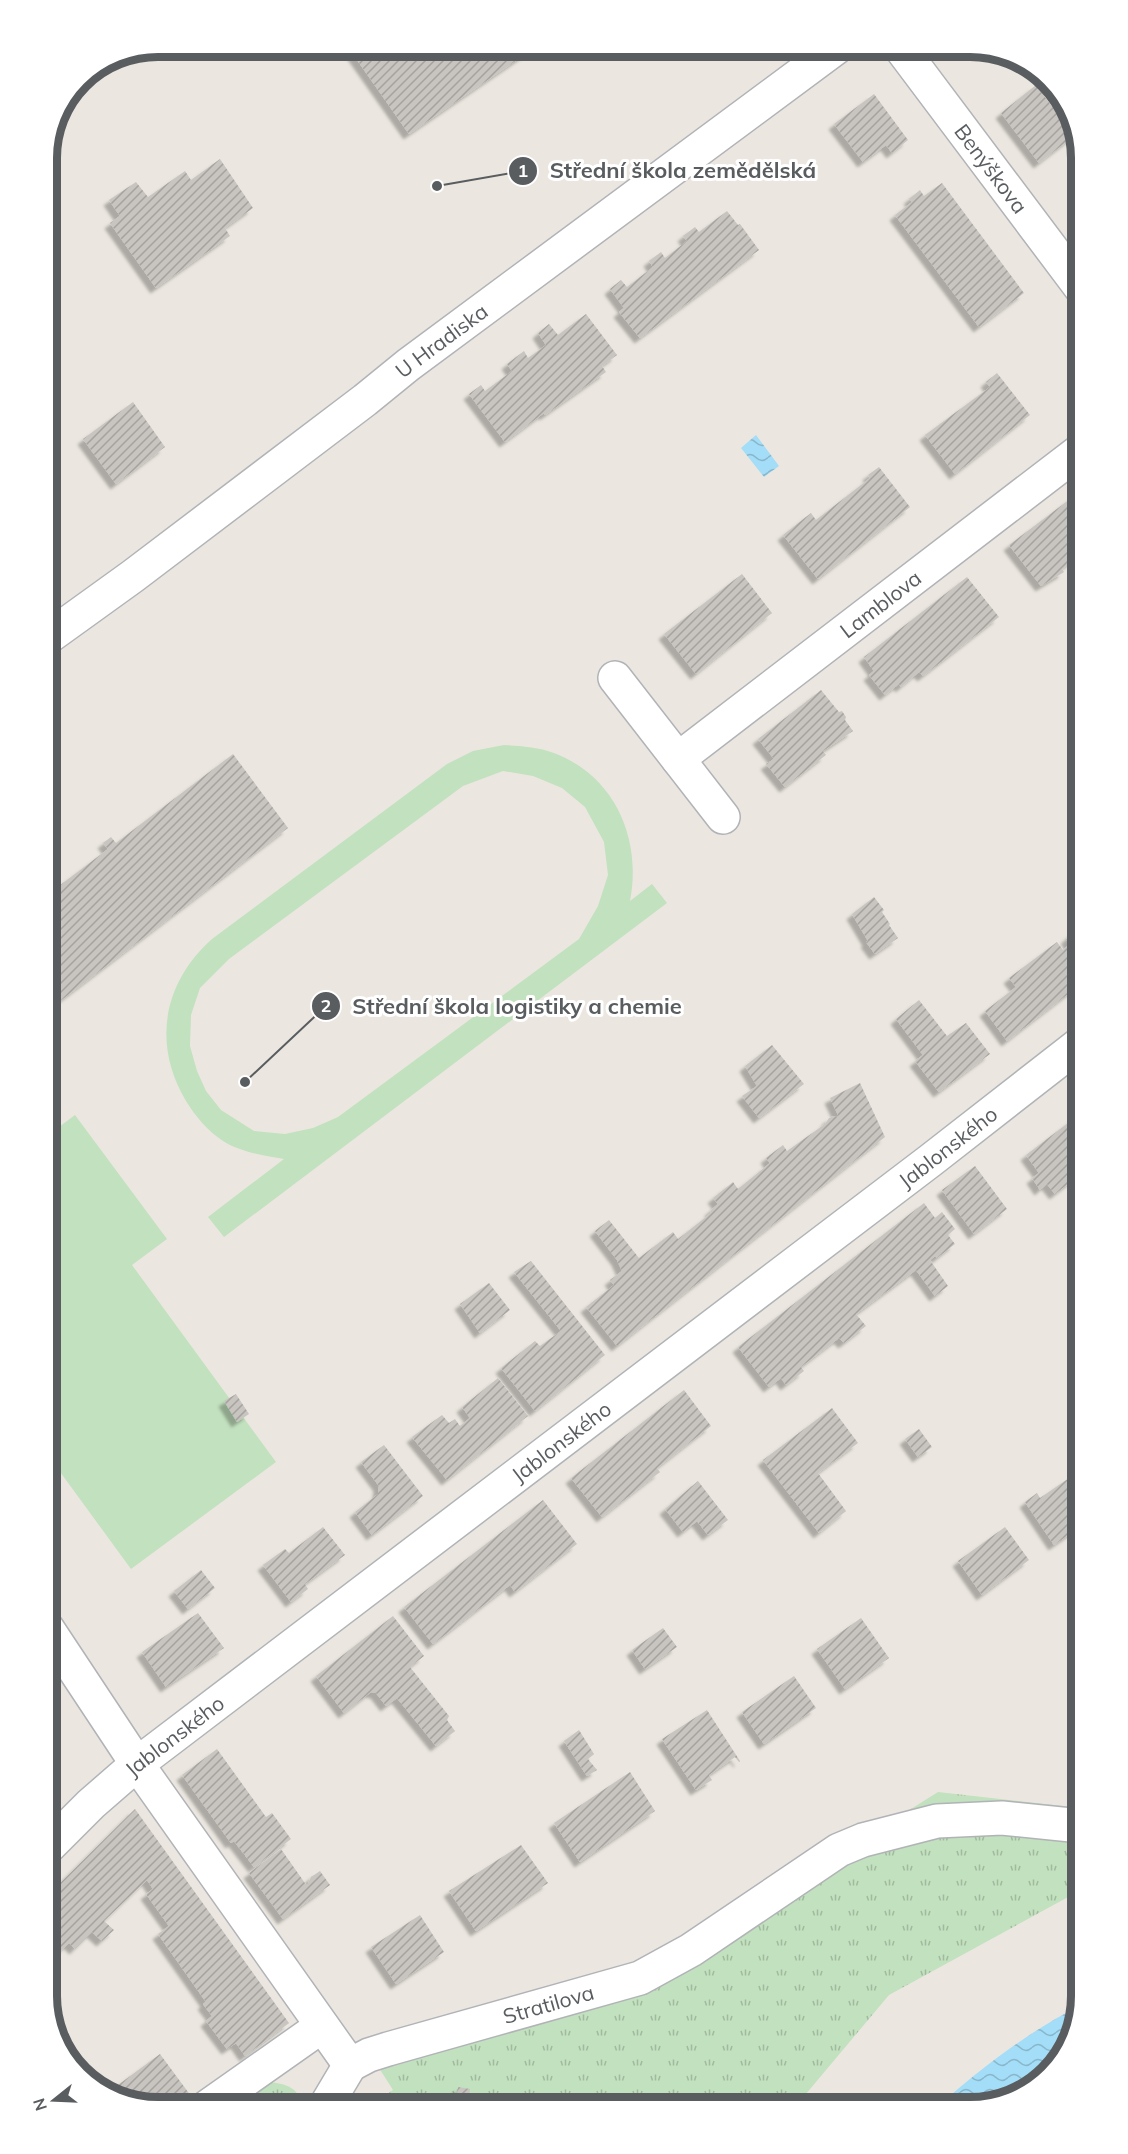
<svg xmlns="http://www.w3.org/2000/svg" width="1128" height="2154" viewBox="0 0 1128 2154" font-family="Mulish,sans-serif">
<style>
.grass{fill:url(#grass-tufts)}
.pitch{fill:#c2e1be;fill-rule:evenodd}
.water{fill:url(#water-waves)}
.building{fill:url(#building-hatch);filter:url(#shadow)}
.lines{fill:none;stroke-linecap:round;stroke-linejoin:round}
.street-casing{stroke:#b1b3b7;stroke-width:36}
.secondary-casing{stroke:#b0b4b7;stroke-width:36}
.street{stroke:#fff;stroke-width:33}
.secondary{stroke:#fff;stroke-width:33}
.labels{text-anchor:middle;dominant-baseline:central;stroke-width:6;stroke-linejoin:round;paint-order:stroke}
.street-label{font-size:21px;fill:#595d60;stroke:#fff}
.rim{fill:none;stroke:#595d60;stroke-width:8}
.leader{fill:none;stroke:#595d60;stroke-width:2}
.callout-dot{fill:#595d60;stroke:#fff;stroke-width:2}
.mark-label{font-size:18px;text-anchor:middle;font-weight:bold;fill:#fff}
.callout-label{font-size:22px;text-anchor:middle;font-weight:bold;fill:#595d60;stroke:#fff;stroke-width:6;stroke-linejoin:round;paint-order:stroke}
</style>
<defs>
<pattern id="grass-tufts" width="24" height="20" patternUnits="userSpaceOnUse" patternTransform="scale(1.5)"><rect width="24" height="20" fill="#c2e1be"/><path d="M3 7l-1-3M5 7V3M7 7l1-3M15 17l-1-3M17 17v-4M19 17l1-3" fill="none" stroke="#a1ba9e"/></pattern>
<pattern id="water-waves" width="16" height="10" patternUnits="userSpaceOnUse" patternTransform="scale(1.5)"><rect width="16" height="10" fill="#a3ddf7"/><path d="M0 5q4-4 8 0t8 0" fill="none" stroke="#88b6cb"/></pattern>
<pattern id="building-hatch" width="6" height="6" patternUnits="userSpaceOnUse" patternTransform="scale(1.5)"><rect width="6" height="6" fill="#c8c4c0"/><path d="M-1 1l2-2M0 6l6-6M5 7l2-2" fill="none" stroke="#a5a29f"/></pattern>
<filter id="shadow"><feDropShadow dx="-5.5" dy="5.5" stdDeviation="1.5" flood-color="#0004"/></filter>
</defs>
<rect width="100%" height="100%" fill="#ebe7e0"/>
<path class="grass" d="M 938,1792 L 1081,1808 L 1081,1890 L 889,1995 L 795,2107 L 368,2107 L 393,2090 L 379,2068 L 649,1974 Z
M 269,2082 C 287,2084 300,2088 302,2107 L 221,2107 Z"/>
<path class="pitch" d="M 504,745 C 521,746 538,747 554,753 C 615,776 642,839 630,901 L 652,884 L 667,903 L 224,1237 L 208,1217 L 284,1159 C 265,1156 240,1152 223,1141 C 208,1131 195,1116 186,1101 C 152,1044 163,983 212,939 L 447,764 L 473,751 ZM 503,771 L 533,776 L 562,788 L 585,807 L 604,842 L 608,875 L 598,906 L 579,939 L 338,1117 L 313,1128 L 285,1134 L 254,1131 L 221,1110 L 206,1091 L 197,1071 L 190,1046 L 191,1015 L 200,988 L 229,959 L 463,786 Z
M 75,1115 L 167,1239 L 132,1265 L 276,1462 L 131,1569 L 47,1454 L 47,1136 Z"/>
<path class="water" d="M 756,435 L 779,466 L 764,477 L 741,448 Z
M 1079,2006 L 1062,2058 L 1013,2099 L 970,2107 L 937,2107 C 979,2070 1028,2032 1079,2006 Z"/>
<path class="building" d="M 348,47 L 527,47 L 530,51 L 409,134 Z
M 1036,85 L 1074,136 L 1039,163 L 1001,113 Z
M 874,94 L 908,140 L 892,153 L 886,145 L 863,162 L 834,124 Z
M 220,159 L 253,208 L 225,228 L 230,236 L 156,288 L 110,223 L 120,216 L 109,200 L 136,182 L 148,197 L 185,171 L 191,180 Z
M 942,183 L 1024,293 L 979,327 L 895,215 L 912,202 L 909,199 L 920,190 L 924,196 Z
M 727,211 L 738,225 L 740,224 L 759,250 L 640,338 L 619,312 L 624,308 L 610,289 L 621,280 L 627,287 L 653,267 L 649,261 L 661,252 L 665,258 L 687,241 L 683,236 L 695,227 L 699,232 Z
M 586,314 L 617,355 L 602,366 L 606,372 L 545,415 L 544,413 L 505,442 L 469,394 L 481,385 L 485,391 L 512,371 L 507,364 L 524,351 L 528,358 L 546,345 L 538,333 L 549,324 L 558,335 Z
M 997,373 L 1030,415 L 955,474 L 925,435 L 990,387 L 986,382 Z
M 133,402 L 165,447 L 116,484 L 83,439 Z
M 879,467 L 910,507 L 818,579 L 783,535 L 811,513 L 816,520 L 870,478 L 868,475 Z
M 1078,493 L 1081,497 L 1081,547 L 1073,554 L 1076,558 L 1062,569 L 1064,572 L 1041,586 L 1009,545 Z
M 742,574 L 772,613 L 696,674 L 664,634 Z
M 967,577 L 999,617 L 923,676 L 919,672 L 901,687 L 899,684 L 885,695 L 869,675 L 874,671 L 864,657 Z
M 821,690 L 839,712 L 842,711 L 846,717 L 845,720 L 853,731 L 823,751 L 826,755 L 785,787 L 766,764 L 774,759 L 758,739 Z
M 233,754 L 288,828 L 47,1011 L 47,895 L 108,849 L 103,843 L 111,837 L 116,843 Z
M 874,897 L 884,910 L 882,912 L 890,924 L 889,925 L 898,938 L 875,954 L 866,942 L 868,941 L 852,914 Z
M 1081,925 L 1081,984 L 1007,1041 L 985,1011 L 1016,987 L 1009,978 L 1057,942 L 1063,950 L 1070,944 L 1066,939 Z
M 919,1000 L 947,1036 L 966,1023 L 990,1054 L 939,1092 L 915,1061 L 923,1055 L 896,1019 Z
M 772,1045 L 804,1084 L 759,1118 L 742,1096 L 757,1086 L 745,1066 Z
M 860,1083 L 885,1137 L 617,1346 L 586,1307 L 614,1285 L 610,1280 L 622,1271 L 617,1260 L 595,1231 L 609,1220 L 639,1258 L 673,1232 L 678,1239 L 711,1213 L 710,1211 L 718,1204 L 713,1198 L 733,1182 L 738,1189 L 770,1163 L 766,1158 L 783,1145 L 787,1151 L 825,1124 L 829,1118 L 834,1116 L 839,1117 L 830,1098 Z
M 1081,1113 L 1081,1174 L 1055,1194 L 1047,1184 L 1040,1190 L 1032,1178 L 1039,1173 L 1026,1155 Z
M 975,1166 L 1007,1209 L 974,1234 L 942,1190 Z
M 924,1203 L 935,1218 L 942,1212 L 955,1229 L 948,1235 L 955,1244 L 937,1258 L 935,1256 L 930,1260 L 948,1286 L 935,1296 L 916,1270 L 856,1314 L 866,1326 L 844,1343 L 839,1338 L 801,1367 L 804,1371 L 786,1385 L 781,1378 L 769,1387 L 738,1347 Z
M 531,1261 L 605,1355 L 535,1411 L 501,1368 L 535,1341 L 540,1346 L 561,1331 L 514,1272 Z
M 489,1283 L 510,1310 L 480,1333 L 460,1304 Z
M 498,1378 L 528,1416 L 447,1480 L 412,1437 L 442,1415 L 449,1423 L 455,1419 L 460,1426 L 470,1418 L 462,1407 Z
M 684,1390 L 711,1426 L 657,1468 L 660,1472 L 602,1517 L 571,1478 Z
M 236,1394 L 249,1414 L 237,1422 L 224,1401 Z
M 832,1408 L 858,1443 L 818,1473 L 846,1511 L 819,1533 L 763,1460 Z
M 919,1429 L 932,1447 L 918,1457 L 905,1439 Z
M 384,1445 L 423,1496 L 372,1535 L 355,1512 L 378,1494 L 379,1486 L 361,1462 Z
M 1069,1478 L 1081,1497 L 1081,1526 L 1054,1545 L 1025,1502 L 1037,1493 L 1040,1498 Z
M 698,1481 L 728,1520 L 708,1535 L 697,1521 L 683,1532 L 665,1509 Z
M 543,1500 L 577,1544 L 515,1592 L 510,1585 L 433,1644 L 404,1607 Z
M 323,1527 L 345,1555 L 305,1584 L 308,1589 L 291,1602 L 263,1565 L 285,1549 L 289,1553 Z
M 1005,1527 L 1029,1560 L 982,1595 L 958,1561 Z
M 201,1570 L 215,1588 L 188,1609 L 174,1591 Z
M 198,1613 L 224,1648 L 166,1687 L 142,1652 Z
M 393,1616 L 424,1656 L 410,1667 L 449,1716 L 447,1720 L 455,1731 L 436,1746 L 397,1698 L 386,1706 L 376,1693 L 371,1692 L 344,1713 L 316,1676 Z
M 861,1618 L 889,1658 L 845,1689 L 817,1649 Z
M 663,1628 L 677,1647 L 645,1669 L 632,1650 Z
M 794,1676 L 816,1708 L 764,1744 L 742,1712 Z
M 707,1710 L 740,1761 L 739,1762 L 735,1757 L 709,1775 L 712,1780 L 696,1790 L 662,1739 Z
M 579,1730 L 594,1754 L 588,1759 L 597,1770 L 587,1776 L 564,1741 Z
M 217,1749 L 266,1817 L 272,1813 L 291,1839 L 254,1867 L 234,1841 L 231,1843 L 182,1775 Z
M 630,1772 L 655,1811 L 580,1862 L 554,1823 Z
M 135,1809 L 289,2023 L 245,2056 L 236,2043 L 227,2049 L 206,2021 L 212,2016 L 203,2004 L 206,2002 L 158,1934 L 169,1926 L 146,1894 L 153,1889 L 147,1880 L 104,1921 L 114,1930 L 102,1941 L 92,1932 L 75,1949 L 69,1943 L 52,1960 L 58,1966 L 47,1977 L 47,1896 Z
M 521,1845 L 548,1883 L 476,1931 L 449,1891 Z
M 281,1849 L 307,1886 L 311,1877 L 320,1871 L 330,1885 L 283,1919 L 249,1873 Z
M 420,1915 L 444,1952 L 396,1984 L 371,1947 Z
M 160,2054 L 191,2096 L 176,2107 L 151,2107 L 129,2100 L 118,2085 Z
M 458,2087 L 470,2089 L 468,2107 L 455,2107 Z"/>
<g class="lines">
<defs>
<g id="street">
<path id="s1" d="M 900,47 L 1081,288"/>
<path id="s2" d="M 47,638 L 133,576 L 365,400 L 408,365 L 837,47"/>
<path d="M 615,678 L 723,817"/>
<path id="s3" d="M 678,759 L 1081,450"/>
<path d="M 47,1628 L 137,1764 L 350,2065"/>
<path id="s4" d="M 350,2065 L 369,2055 L 388,2049 L 640,1978 L 691,1950 L 839,1850 L 863,1840 L 937,1821 L 1002,1818 L 1081,1826"/>
<path d="M 207,2107 L 322,2026"/>
<path d="M 325,2107 L 350,2065"/>
</g>
<g id="secondary">
<path id="s5" d="M 47,1848 L 91,1804 L 137,1764 L 931,1160 L 1081,1043"/>
</g>
</defs>
<use href="#street" class="street-casing"/>
<use href="#secondary" class="secondary-casing"/>
<use href="#street" class="street"/>
<use href="#secondary" class="secondary"/>
</g>
<g class="labels">
<g class="street-label">
<text stroke="none"><textPath href="#s1" startOffset="152">Benýškova</textPath></text>
<text stroke="none"><textPath href="#s2" startOffset="494">U Hradiska</textPath></text>
<text stroke="none"><textPath href="#s3" startOffset="255">Lamblova</textPath></text>
<text stroke="none"><textPath href="#s5" startOffset="1142">Jablonského</textPath></text>
<text stroke="none"><textPath href="#s5" startOffset="656">Jablonského</textPath></text>
<text stroke="none"><textPath href="#s5" startOffset="170">Jablonského</textPath></text>
<text stroke="none"><textPath href="#s4" startOffset="208">Stratilova</textPath></text>
</g>
</g>
<path d="M0 0H1128V2154H0ZM158 57H970A101 101 0 0 1 1071 158V1996A101 101 0 0 1 970 2097H158A101 101 0 0 1 57 1996V158A101 101 0 0 1 158 57Z" fill="#fff" fill-rule="evenodd"/>
<path class="rim" d="M158 57H970A101 101 0 0 1 1071 158V1996A101 101 0 0 1 970 2097H158A101 101 0 0 1 57 1996V158A101 101 0 0 1 158 57Z"/>
<path class="leader" d="M437 186L523 171M245 1082L326 1006"/>
<g class="callout-dot">
<circle cx="437" cy="186" r="6"/>
<circle cx="245" cy="1082" r="6"/>
<circle cx="523" cy="171" r="15"/>
<circle cx="326" cy="1006" r="15"/>
</g>
<g class="mark-label">
<text x="523" y="177">1</text>
<text x="326" y="1012">2</text>
</g>
<g class="callout-label">
<text x="683" y="178">Střední škola zemědělská</text>
<text x="517" y="1014">Střední škola logistiky a chemie</text>
</g>
<g transform="translate(54 2100) rotate(252)" stroke="#ffffff" stroke-width="4.5" paint-order="stroke">
<path d="M0-4.5L10 22L0 15L-10 22Z" fill="#595d60"/>
<text y="-9" font-size="16" font-weight="bold" text-anchor="middle" fill="#595d60">N</text>
</g>
</svg>
